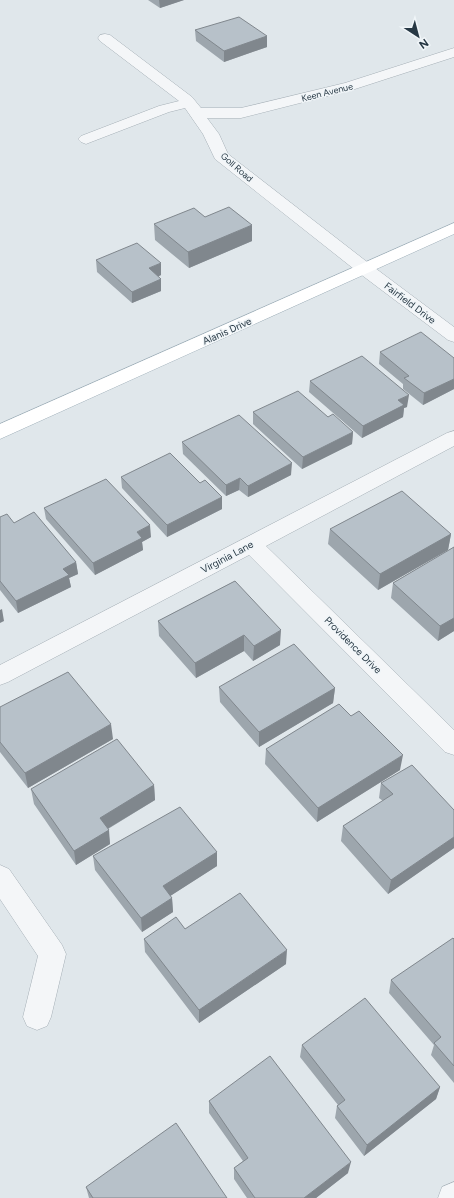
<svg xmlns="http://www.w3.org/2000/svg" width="454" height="1198" viewBox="0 0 454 1198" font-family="Figtree,sans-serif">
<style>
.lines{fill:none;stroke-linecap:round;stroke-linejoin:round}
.minor-casing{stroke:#a5afb6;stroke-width:1}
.major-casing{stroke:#9eaeb8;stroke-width:1}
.minor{fill:#f4f6f8;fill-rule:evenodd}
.major{fill:#fff;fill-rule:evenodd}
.wall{fill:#9da6ad}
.shaded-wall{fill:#80878d}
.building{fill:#b7c1c9;stroke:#80878d}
.labels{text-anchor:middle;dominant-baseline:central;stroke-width:3;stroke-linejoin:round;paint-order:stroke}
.far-street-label{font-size:9px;fill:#273844;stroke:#f0f5f8}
.street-label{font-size:10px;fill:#273844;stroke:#f0f5f8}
</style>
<rect width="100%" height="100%" fill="#e0e7eb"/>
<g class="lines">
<defs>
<path id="minor" d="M 105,34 L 110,35 L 192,97 L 201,108 L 241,108 L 345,83 L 454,48 L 454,57 L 355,89 L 241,118 L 207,118 L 219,134 L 228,154 L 371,265 L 454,327 L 454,342 L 448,340 L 359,273 L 215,159 L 203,134 L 185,108 L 169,112 L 91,142 L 86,144 L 81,142 L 78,139 L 81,136 L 159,106 L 179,101 L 100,41 L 98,38 L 100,35 Z
M 454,431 L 454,446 L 266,546 L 454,730 L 454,755 L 445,752 L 249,555 L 8,682 L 0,685 L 0,665 L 447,433 Z
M 0,865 L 9,869 L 62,945 L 66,954 L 51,1017 L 47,1026 L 37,1030 L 27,1026 L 23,1017 L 38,956 L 0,899 Z
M 454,1182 L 454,1198 L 438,1198 L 442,1187 Z"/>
<path id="major" d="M 454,223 L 454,234 L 0,439 L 0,424 Z"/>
</defs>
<use href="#minor" class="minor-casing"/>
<use href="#major" class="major-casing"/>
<use href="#minor" class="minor"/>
<use href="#major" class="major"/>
</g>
<path class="wall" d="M 148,0 L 184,0 L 160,8 Z
M 195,30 L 267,36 L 267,47 L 224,62 L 196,41 Z
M 205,217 L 252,241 L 189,268 L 155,240 L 154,224 Z
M 96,260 L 161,275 L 158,277 L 161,279 L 161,291 L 132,303 L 97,272 Z
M 380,352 L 454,358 L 454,389 L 423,405 L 403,389 L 403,384 L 379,364 Z
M 310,381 L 407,407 L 404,408 L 403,417 L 362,438 L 309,392 Z
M 253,412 L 328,417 L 353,432 L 352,444 L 302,469 L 253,424 Z
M 182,442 L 291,475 L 248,497 L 239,490 L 226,496 L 183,454 Z
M 121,477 L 200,483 L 222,497 L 222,509 L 167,537 L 122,488 Z
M 44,508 L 151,537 L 142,542 L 143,550 L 95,575 L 46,519 Z
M 0,517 L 14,523 L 76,562 L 78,574 L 69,578 L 71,587 L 18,613 L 0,590 Z
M 330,529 L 451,534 L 448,550 L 378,590 L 328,544 Z
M 454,547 L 454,631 L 438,641 L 391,598 L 393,583 Z
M 235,581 L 280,645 L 253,661 L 244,651 L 196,678 L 159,636 L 158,621 Z
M 219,687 L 335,688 L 333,703 L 259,747 L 220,702 Z
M 0,707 L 113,739 L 28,788 L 0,752 Z
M 266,749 L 400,770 L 317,822 L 265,764 Z
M 381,783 L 454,810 L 454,848 L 388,894 L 341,841 L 343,826 L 383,801 L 379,798 Z
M 154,785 L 155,800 L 108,829 L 110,844 L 76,865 L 34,804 L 31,789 Z
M 217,852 L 217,866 L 170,896 L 172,898 L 173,912 L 142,932 L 95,870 L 93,856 Z
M 185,929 L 286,964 L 199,1023 L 145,952 L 144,939 Z
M 454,939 L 454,1083 L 431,1055 L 434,1045 L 389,993 L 391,980 Z
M 302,1045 L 440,1087 L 436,1099 L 364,1156 L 335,1118 L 337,1106 L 338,1105 L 300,1057 Z
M 209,1101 L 348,1173 L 316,1198 L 247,1198 L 234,1179 L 234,1168 L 243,1161 L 209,1113 Z
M 86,1187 L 227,1198 L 89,1198 Z"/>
<path class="shaded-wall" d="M 159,0 L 184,0 L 160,8 Z
M 267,36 L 267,47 L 224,62 L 224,51 Z
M 252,225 L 252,241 L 189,268 L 188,252 Z
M 161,263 L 161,275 L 149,280 L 149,268 Z
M 161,279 L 161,291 L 132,303 L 132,292 Z
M 454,379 L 454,389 L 423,405 L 424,393 Z
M 409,395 L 407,407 L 404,408 L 403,417 L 362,438 L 363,426 L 398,400 Z
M 353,432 L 352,444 L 302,469 L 303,457 Z
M 292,463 L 291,475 L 248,497 L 248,486 Z
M 240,478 L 239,490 L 226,496 L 226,485 Z
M 222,497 L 222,509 L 167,537 L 167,525 Z
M 150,525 L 151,537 L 142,542 L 143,550 L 95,575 L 93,563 L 137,532 Z
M 451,534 L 448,550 L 378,590 L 380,574 Z
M 76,562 L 78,574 L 69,578 L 71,587 L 18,613 L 16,601 L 63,569 Z
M 2,609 L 4,621 L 0,623 L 0,610 Z
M 454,618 L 454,631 L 438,641 L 440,626 Z
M 281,630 L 280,645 L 253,661 L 254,646 Z
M 244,635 L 244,651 L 196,678 L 195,663 Z
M 335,688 L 333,703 L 259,747 L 259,732 Z
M 111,724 L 113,739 L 28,788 L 25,773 Z
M 403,755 L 400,770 L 317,822 L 318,808 Z
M 154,785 L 155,800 L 102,832 L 100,818 Z
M 109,830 L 110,844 L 76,865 L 74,851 Z
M 454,837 L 454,848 L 388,894 L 391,880 Z
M 217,852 L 217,866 L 164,900 L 163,886 Z
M 172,898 L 173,912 L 142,932 L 141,918 Z
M 287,950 L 286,964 L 199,1023 L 199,1010 Z
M 440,1087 L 436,1099 L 364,1156 L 367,1145 Z
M 351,1162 L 348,1173 L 316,1198 L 304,1198 Z"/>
<path class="building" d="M 239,17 L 267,36 L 224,51 L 195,30 Z
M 229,207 L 252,225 L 188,252 L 154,224 L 194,208 L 205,217 Z
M 137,243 L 161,263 L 149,268 L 161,279 L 132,292 L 96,260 Z
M 421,332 L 454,358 L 454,379 L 424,393 L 404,378 L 409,376 L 380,352 Z
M 362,356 L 409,395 L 398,400 L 404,405 L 363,426 L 310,381 Z
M 298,391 L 328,417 L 333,414 L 353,432 L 303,457 L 253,412 Z
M 239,415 L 292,463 L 248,486 L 240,478 L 226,485 L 182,442 Z
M 170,453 L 200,483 L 205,480 L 222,497 L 167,525 L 121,477 Z
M 106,479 L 150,525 L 137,532 L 142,538 L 93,563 L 44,508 Z
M 402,491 L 451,534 L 380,574 L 330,529 Z
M 34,512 L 76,562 L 63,569 L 69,575 L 16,601 L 0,581 L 0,517 L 7,514 L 14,523 Z
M 454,547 L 454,618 L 440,626 L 393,583 Z
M 235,581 L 281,630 L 254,646 L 244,635 L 195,663 L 158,621 Z
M 294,644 L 335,688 L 259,732 L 219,687 Z
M 68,672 L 111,724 L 25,773 L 0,742 L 0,707 Z
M 339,704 L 351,716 L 359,711 L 403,755 L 318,808 L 266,749 Z
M 117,739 L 154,785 L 100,818 L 109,830 L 74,851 L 31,789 Z
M 412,765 L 454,810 L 454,837 L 391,880 L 343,826 L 393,794 L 381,783 Z
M 180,807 L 217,852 L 163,886 L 172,898 L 141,918 L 93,856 Z
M 240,893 L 287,950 L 199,1010 L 144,939 L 176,917 L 185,929 Z
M 453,938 L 454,939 L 454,1066 L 434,1043 L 441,1037 L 391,980 Z
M 365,998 L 440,1087 L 367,1145 L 337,1106 L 345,1100 L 302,1045 Z
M 270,1056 L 351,1162 L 304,1198 L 255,1198 L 234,1168 L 248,1158 L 209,1101 Z
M 176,1123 L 227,1198 L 93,1198 L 86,1187 Z"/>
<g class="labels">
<g class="far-street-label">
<text transform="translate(327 92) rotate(-14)">Keen Avenue</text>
<text transform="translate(237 167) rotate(41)">Goll Road</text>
</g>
<g class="street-label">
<text transform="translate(410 303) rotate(37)">Fairfield Drive</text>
<text transform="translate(227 331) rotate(-24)">Alanis Drive</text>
<text transform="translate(227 557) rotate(-28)">Virginia Lane</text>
<text transform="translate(353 645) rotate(45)">Providence Drive</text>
</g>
</g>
<g transform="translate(418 36) rotate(144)" stroke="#f0f5f8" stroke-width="3" paint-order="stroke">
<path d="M0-3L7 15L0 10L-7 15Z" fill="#273844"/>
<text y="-6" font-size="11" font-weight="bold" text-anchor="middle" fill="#273844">N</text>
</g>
</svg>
